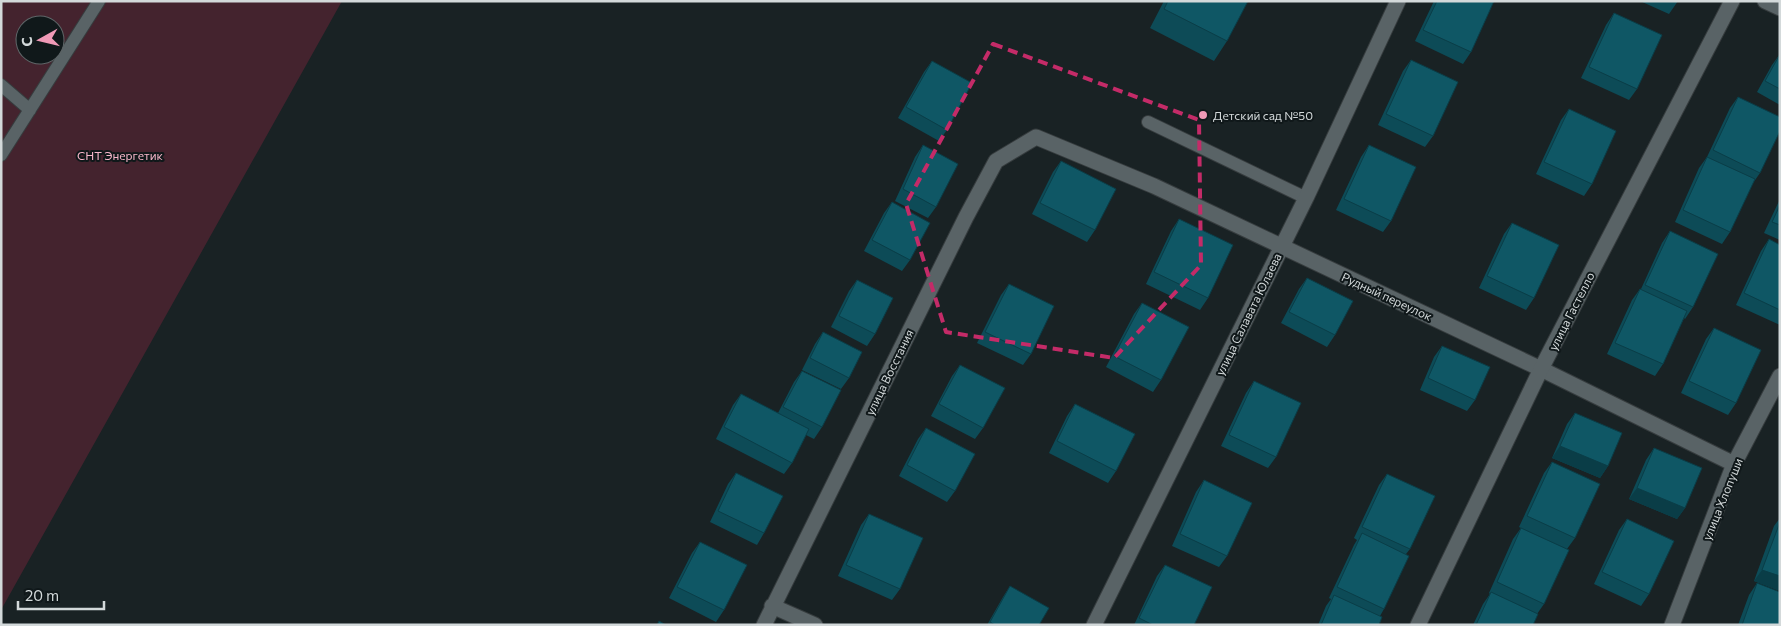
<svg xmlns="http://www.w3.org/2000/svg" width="1781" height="626" viewBox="0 0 1781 626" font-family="Commissioner,sans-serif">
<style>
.green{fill:#44232e;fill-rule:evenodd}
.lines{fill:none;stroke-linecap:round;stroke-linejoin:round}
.service-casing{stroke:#363c3e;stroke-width:14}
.minor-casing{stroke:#363c3e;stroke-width:17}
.tertiary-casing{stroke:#363c3e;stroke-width:17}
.service{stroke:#596366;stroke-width:12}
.minor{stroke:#596366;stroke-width:15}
.tertiary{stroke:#596366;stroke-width:15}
.wall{fill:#0d4b57}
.shaded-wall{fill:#0a3d47}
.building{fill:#0f5765;stroke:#0a3d47}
.marked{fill:none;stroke:#c42b68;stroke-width:4;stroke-dasharray:10 6;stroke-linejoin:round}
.poi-dot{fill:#f09ab7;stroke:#10181a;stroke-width:2}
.labels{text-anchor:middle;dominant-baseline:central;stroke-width:4;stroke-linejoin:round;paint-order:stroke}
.poi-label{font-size:12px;fill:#d3d9da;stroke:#10181a;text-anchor:start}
.park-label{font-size:12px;fill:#f7b6ca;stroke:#10181a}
.street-label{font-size:12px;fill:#d3d9da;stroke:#10181a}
</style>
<rect width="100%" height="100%" fill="#192224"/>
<path class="green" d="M 1,1 L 342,1 L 1,610 ZM 25,25 L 55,25 L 55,55 L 25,55 Z"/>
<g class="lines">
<defs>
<path id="service" d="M 1,85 L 30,110
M 1148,122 L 1306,198
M 1,155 L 99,1"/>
<path id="minor" d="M 1765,1 L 1780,8
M 772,606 L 815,625
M 764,625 L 966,217 L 996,161 L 1036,137 L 1154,186 L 1541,369 L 1734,464
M 1094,625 L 1306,198 L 1398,1
M 1672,625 L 1734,464 L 1780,376"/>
<path id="tertiary" d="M 1418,625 L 1541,369 L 1732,1"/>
</defs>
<use href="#service" class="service-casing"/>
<use href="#minor" class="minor-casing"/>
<use href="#tertiary" class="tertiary-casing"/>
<use href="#service" class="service"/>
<use href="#minor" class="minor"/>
<use href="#tertiary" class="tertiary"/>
</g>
<path class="wall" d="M 1164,1 L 1248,1 L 1227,41 L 1214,61 L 1150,28 Z
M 1434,1 L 1494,1 L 1471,52 L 1463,64 L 1415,41 Z
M 1640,1 L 1678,1 L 1669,14 Z
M 1614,13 L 1637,89 L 1629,100 L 1581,78 L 1606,25 Z
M 1780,54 L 1780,105 L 1757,92 L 1772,65 Z
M 1411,60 L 1433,136 L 1425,147 L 1378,125 L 1403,71 Z
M 932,61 L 947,130 L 939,141 L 898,118 L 924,72 Z
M 1738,97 L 1760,173 L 1753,183 L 1730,232 L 1722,244 L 1675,222 L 1699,168 L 1707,157 L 1730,108 Z
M 1569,109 L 1592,184 L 1584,196 L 1536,174 L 1561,120 Z
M 923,145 L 936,207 L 928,218 L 895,201 L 915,157 Z
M 1369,145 L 1391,221 L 1383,232 L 1336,210 L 1361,157 Z
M 1061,161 L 1095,230 L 1087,242 L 1032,214 L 1053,172 Z
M 1780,199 L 1780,240 L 1764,233 Z
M 892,202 L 910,260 L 902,271 L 864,251 L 884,213 Z
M 1179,219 L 1208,298 L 1200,310 L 1146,284 L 1171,231 Z
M 1512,223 L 1534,298 L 1526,310 L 1479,288 L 1504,234 Z
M 1670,231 L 1693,307 L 1685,319 L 1684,318 L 1663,364 L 1655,376 L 1607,354 L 1632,300 L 1640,289 L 1641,289 L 1662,243 Z
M 1769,239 L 1780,245 L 1780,325 L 1736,305 L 1761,251 Z
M 1307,278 L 1335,335 L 1327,347 L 1281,323 L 1299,289 Z
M 857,280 L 875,334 L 867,346 L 831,327 L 849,291 Z
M 1009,284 L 1031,354 L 1023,365 L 977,343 L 1001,295 Z
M 1142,303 L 1161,380 L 1153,392 L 1106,367 L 1134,314 Z
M 1714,328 L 1736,403 L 1728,415 L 1681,393 L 1706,339 Z
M 823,332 L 849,378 L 841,389 L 802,370 L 815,344 Z
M 1442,346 L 1475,400 L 1467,411 L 1420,390 L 1434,357 Z
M 960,365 L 983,428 L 975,439 L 931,416 L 952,376 Z
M 802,371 L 822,427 L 814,439 L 806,435 L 792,463 L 784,474 L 716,439 L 733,405 L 741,394 L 778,413 L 794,382 Z
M 1254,381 L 1276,457 L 1268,468 L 1221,446 L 1246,393 Z
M 1075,404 L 1116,471 L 1108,483 L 1049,453 L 1067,416 Z
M 1575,413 L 1608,466 L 1600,478 L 1552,458 L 1567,424 Z
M 926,428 L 955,491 L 947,502 L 899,476 L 918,439 Z
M 1654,448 L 1685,508 L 1677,519 L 1629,499 L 1646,460 Z
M 1552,462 L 1575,538 L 1567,549 L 1544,604 L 1537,614 L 1533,625 L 1473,625 L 1483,604 L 1490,594 L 1489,593 L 1513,539 L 1521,528 L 1519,527 L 1544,473 Z
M 736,473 L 764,533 L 757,545 L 710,522 L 728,484 Z
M 1387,474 L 1410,549 L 1406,554 L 1384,609 L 1380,616 L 1379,625 L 1318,625 L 1326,606 L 1331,599 L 1329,598 L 1354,545 L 1357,540 L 1354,538 L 1379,485 Z
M 1204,480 L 1227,556 L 1219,567 L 1172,546 L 1196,492 Z
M 869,514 L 900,589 L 892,600 L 838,576 L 861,525 Z
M 1780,518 L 1780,591 L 1754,581 L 1774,526 Z
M 1627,519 L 1649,594 L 1641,606 L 1594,584 L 1619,530 Z
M 700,542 L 724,610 L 716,622 L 669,598 L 692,553 Z
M 1165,565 L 1194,625 L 1134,625 L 1157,576 Z
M 1757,583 L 1780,625 L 1738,625 L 1749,595 Z
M 1010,586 L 1039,625 L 987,625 L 1003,597 Z"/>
<path class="shaded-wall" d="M 1560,446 L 1608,466 L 1600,478 L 1552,458 Z
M 1637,488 L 1685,508 L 1677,519 L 1629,499 Z
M 1762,570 L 1780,576 L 1780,591 L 1754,581 Z"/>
<path class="building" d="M 1168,1 L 1248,1 L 1227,41 L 1164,9 Z
M 1437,1 L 1494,1 L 1471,52 L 1423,30 Z
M 1614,13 L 1662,35 L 1637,89 L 1589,67 Z
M 1780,54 L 1780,89 L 1765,81 Z
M 1411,60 L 1458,82 L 1433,136 L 1386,114 Z
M 932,61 L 972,83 L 947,130 L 906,107 Z
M 1738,97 L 1780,117 L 1780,131 L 1760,173 L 1713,150 Z
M 1569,109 L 1616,131 L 1592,184 L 1544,162 Z
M 923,145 L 958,164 L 936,207 L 903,189 Z
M 1369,145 L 1416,167 L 1391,221 L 1344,199 Z
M 1707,157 L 1755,179 L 1730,232 L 1683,210 Z
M 1061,161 L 1116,189 L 1095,230 L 1040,203 Z
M 892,202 L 930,223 L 910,260 L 872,240 Z
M 1780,205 L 1780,225 L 1772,222 Z
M 1179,219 L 1233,245 L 1208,298 L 1154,272 Z
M 1512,223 L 1559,245 L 1534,298 L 1487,276 Z
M 1670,231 L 1718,254 L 1693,307 L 1645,285 Z
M 1769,239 L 1780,245 L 1780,310 L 1744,293 Z
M 1307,278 L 1353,301 L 1335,335 L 1289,312 Z
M 857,280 L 893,298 L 875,334 L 839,316 Z
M 1009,284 L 1054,306 L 1031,354 L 985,332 Z
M 1640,289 L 1687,311 L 1663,364 L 1615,343 Z
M 1142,303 L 1189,327 L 1161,380 L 1114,356 Z
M 1714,328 L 1761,350 L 1736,403 L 1689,381 Z
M 823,332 L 862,352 L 849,378 L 810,358 Z
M 1442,346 L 1490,367 L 1475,400 L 1428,378 Z
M 960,365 L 1005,388 L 983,428 L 939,404 Z
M 802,371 L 841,390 L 822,427 L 783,407 Z
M 1254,381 L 1301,403 L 1276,457 L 1229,435 Z
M 741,394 L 809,429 L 792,463 L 724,427 Z
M 1075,404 L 1135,434 L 1116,471 L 1057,441 Z
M 1575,413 L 1622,433 L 1608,466 L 1560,446 Z
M 926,428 L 975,454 L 955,491 L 907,465 Z
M 1654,448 L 1702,468 L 1685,508 L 1637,488 Z
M 1552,462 L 1600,484 L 1575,538 L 1527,516 Z
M 736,473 L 783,496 L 764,533 L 718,511 Z
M 1387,474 L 1435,496 L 1410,549 L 1362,527 Z
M 1204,480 L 1252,503 L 1227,556 L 1180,534 Z
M 869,514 L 923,538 L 900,589 L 846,565 Z
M 1627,519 L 1674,541 L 1649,594 L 1602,572 Z
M 1780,522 L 1780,576 L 1762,570 Z
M 1521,528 L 1569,550 L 1544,604 L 1497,582 Z
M 1362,533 L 1409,556 L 1384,609 L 1337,587 Z
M 700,542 L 747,565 L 724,610 L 677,587 Z
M 1165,565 L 1212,587 L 1194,625 L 1153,625 L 1139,618 Z
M 1757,583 L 1780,592 L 1780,625 L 1742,625 Z
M 1010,586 L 1049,608 L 1039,625 L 995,625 L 990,622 Z
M 1491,592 L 1538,614 L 1533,625 L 1476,625 Z
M 1334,595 L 1382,617 L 1379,625 L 1321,625 Z
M 659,621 L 666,625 L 657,625 Z"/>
<path class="marked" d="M 993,44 L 1199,120 L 1201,265 L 1114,358 L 946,332 L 906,204 Z"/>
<circle class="poi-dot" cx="1203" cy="115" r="5"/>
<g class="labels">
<g class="poi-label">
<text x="1213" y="115">Детский сад №50</text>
</g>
<g class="park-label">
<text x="120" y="155">СНТ Энергетик</text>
</g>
<g class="street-label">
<text transform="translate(1387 296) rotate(25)">Рудный переулок</text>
<text transform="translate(1571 311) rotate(-63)">улица Гастелло</text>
<text transform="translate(1248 314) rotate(-64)">улица Салавата Юлаева</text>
<text transform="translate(889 372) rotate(-64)">улица Восстания</text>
<text transform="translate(1722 499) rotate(-68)">улица Хлопуши</text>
</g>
</g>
<rect width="1781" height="626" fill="none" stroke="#d3d9da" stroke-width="5"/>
<g transform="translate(40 40) rotate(262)"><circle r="24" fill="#10181a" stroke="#5e6567"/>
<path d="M0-4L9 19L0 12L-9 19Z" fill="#f09ab7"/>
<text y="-8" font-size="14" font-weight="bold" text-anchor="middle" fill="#d3d9da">С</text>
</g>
<path d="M18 601v8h86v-8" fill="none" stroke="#d3d9da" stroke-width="2.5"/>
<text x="25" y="601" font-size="15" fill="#d3d9da" stroke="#10181a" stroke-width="4" paint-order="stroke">20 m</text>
</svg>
